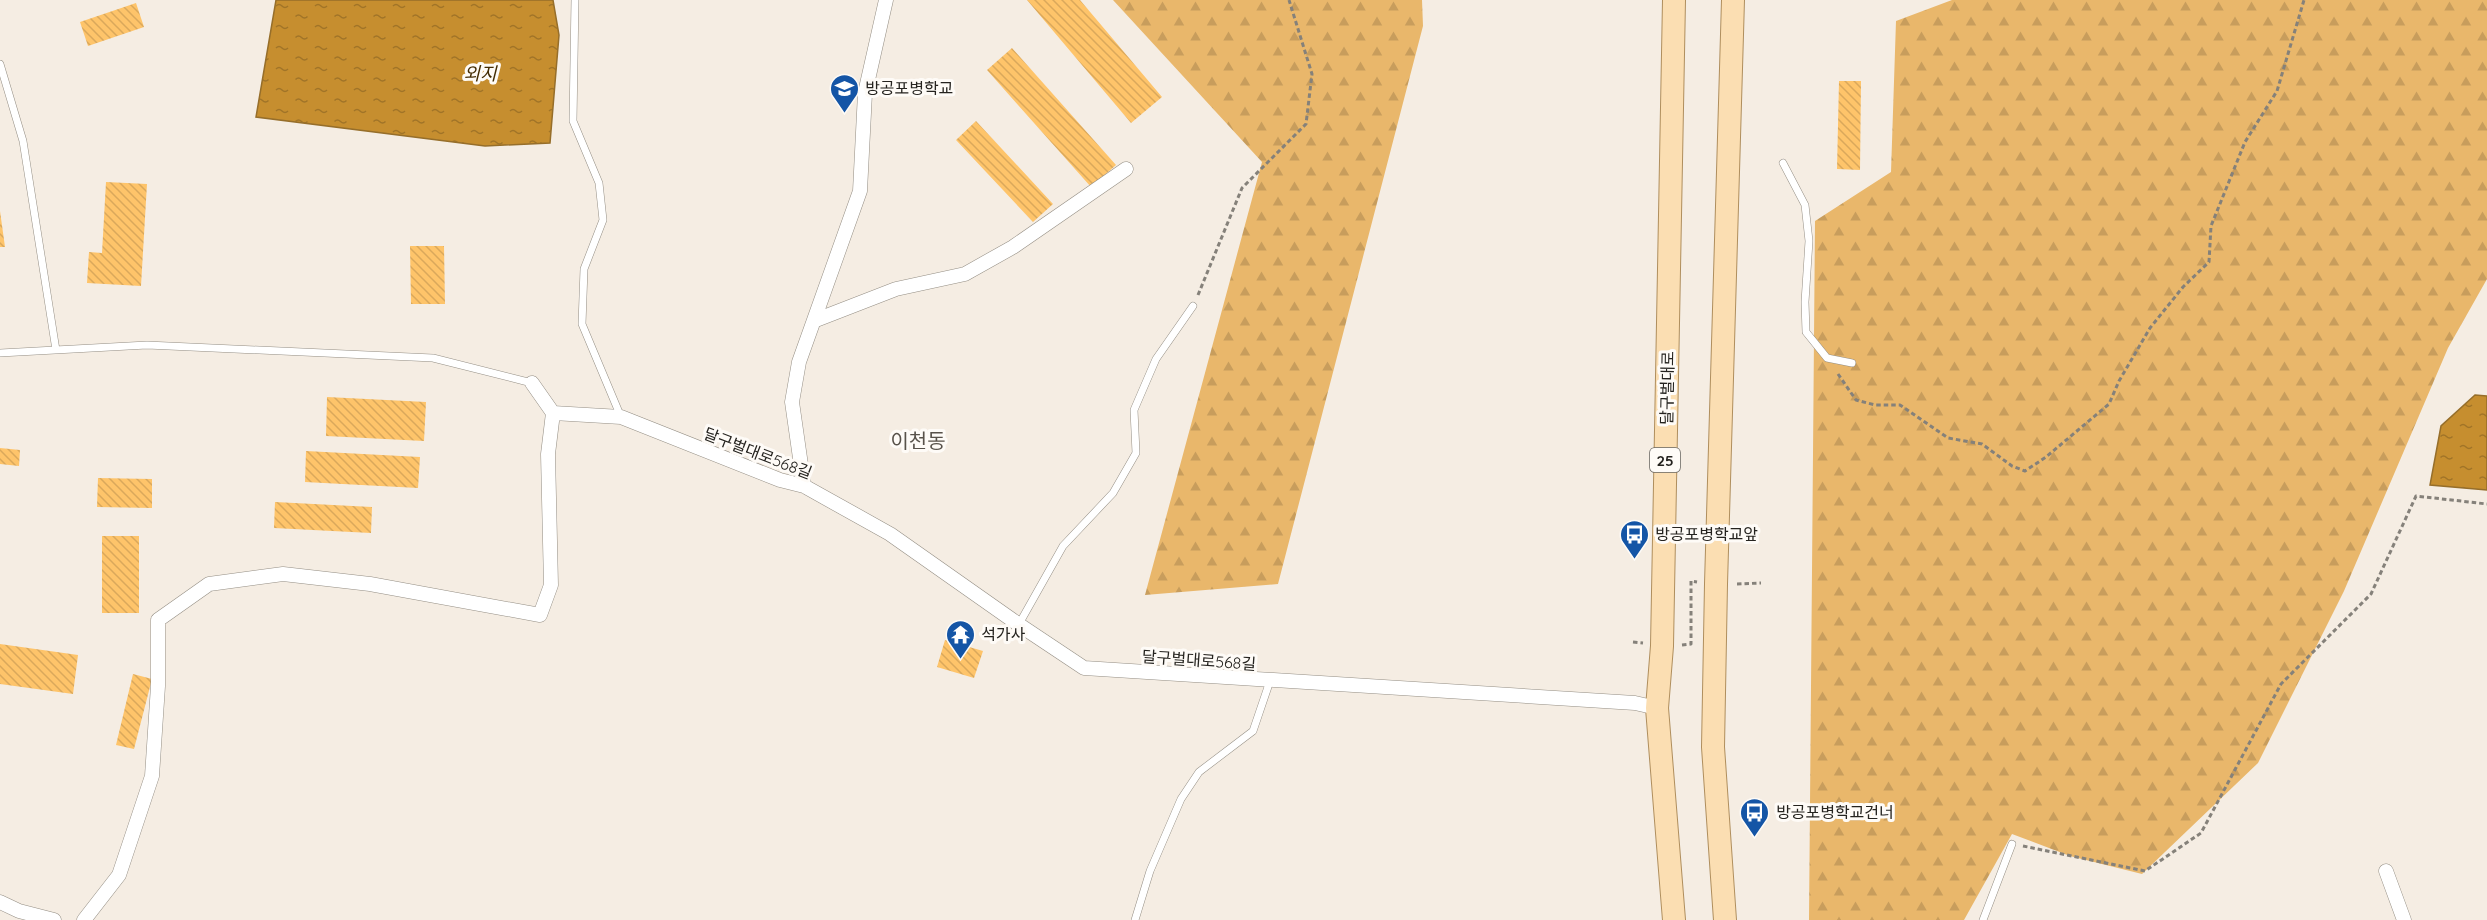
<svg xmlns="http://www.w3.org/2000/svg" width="2487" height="920" viewBox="0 0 2487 920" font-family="Quicksand,'Noto Sans KR',sans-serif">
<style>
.forest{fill:url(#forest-firs)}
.water{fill:url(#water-ripples);stroke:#966e2a;stroke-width:1.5}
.building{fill:url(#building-back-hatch)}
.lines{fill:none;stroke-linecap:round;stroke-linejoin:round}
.service-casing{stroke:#948e84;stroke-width:8}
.minor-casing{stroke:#948e84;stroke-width:15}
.primary-casing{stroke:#af8e5d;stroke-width:24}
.path{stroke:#85817a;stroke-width:3;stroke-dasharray:4.5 3;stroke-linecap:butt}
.service{stroke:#fff;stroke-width:7}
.minor{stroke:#fff;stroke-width:14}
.primary{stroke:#fbdeb2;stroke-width:22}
.labels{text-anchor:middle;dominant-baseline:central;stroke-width:6;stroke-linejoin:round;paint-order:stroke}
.shield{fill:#fefbf7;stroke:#666460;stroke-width:1.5}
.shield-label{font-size:15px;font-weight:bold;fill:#25231f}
.poi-label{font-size:16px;fill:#25231f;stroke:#fefbf7;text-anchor:start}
.street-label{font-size:16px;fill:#25231f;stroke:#fefbf7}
.water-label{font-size:18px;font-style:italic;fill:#432c04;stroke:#fefbf7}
.quarter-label{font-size:20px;fill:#58524a;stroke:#fefbf7}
</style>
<defs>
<pattern id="forest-firs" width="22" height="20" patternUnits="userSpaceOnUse" patternTransform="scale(1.5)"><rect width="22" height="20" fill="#e9b76b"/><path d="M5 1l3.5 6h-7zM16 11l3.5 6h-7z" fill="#c89d5c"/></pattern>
<pattern id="water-ripples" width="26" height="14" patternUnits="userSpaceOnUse" patternTransform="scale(1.5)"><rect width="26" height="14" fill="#c68e2f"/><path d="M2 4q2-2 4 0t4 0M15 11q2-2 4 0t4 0" fill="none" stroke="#a17427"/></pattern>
<pattern id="building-back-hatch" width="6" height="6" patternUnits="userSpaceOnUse" patternTransform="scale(1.5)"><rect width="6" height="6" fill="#fec46a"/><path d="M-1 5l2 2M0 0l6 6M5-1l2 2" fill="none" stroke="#daa85b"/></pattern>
</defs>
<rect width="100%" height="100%" fill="#f5ede3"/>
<path class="forest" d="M 1113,0 L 1422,0 L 1423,26 L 1278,584 L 1145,595 L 1262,162 Z
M 1952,0 L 2487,0 L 2487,279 L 2448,348 L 2344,591 L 2258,763 L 2142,874 L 2070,856 L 2012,834 L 1964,920 L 1809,920 L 1815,221 L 1891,172 L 1896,21 Z"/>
<path class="water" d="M 276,0 L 553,0 L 559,35 L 550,143 L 485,146 L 256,117 Z
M 2475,395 L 2487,396 L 2487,490 L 2430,485 L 2441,426 Z"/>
<path class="building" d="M 1027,0 L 1080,0 L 1162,97 L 1131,123 Z
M 136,3 L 144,27 L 88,46 L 80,22 Z
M 1012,48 L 1116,165 L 1091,187 L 987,70 Z
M 1839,81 L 1861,81 L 1860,170 L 1837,169 Z
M 976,121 L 1053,204 L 1033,222 L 956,140 Z
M 106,182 L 147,184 L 141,286 L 87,283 L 89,252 L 102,253 Z
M 0,211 L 5,247 L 0,247 Z
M 410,246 L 444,246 L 445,304 L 411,304 Z
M 327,397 L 426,402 L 424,441 L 326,436 Z
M 0,448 L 20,450 L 19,466 L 0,464 Z
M 306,451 L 420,457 L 418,488 L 305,482 Z
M 98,478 L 152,479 L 152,508 L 97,507 Z
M 275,502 L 372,507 L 371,533 L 274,528 Z
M 102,536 L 139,536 L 139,613 L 102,613 Z
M 945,640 L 983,651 L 974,678 L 937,667 Z
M 0,644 L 78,655 L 73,694 L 0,684 Z
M 133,674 L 152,679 L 134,749 L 116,745 Z"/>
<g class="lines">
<defs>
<path id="service" d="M 575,0 L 573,121 L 599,183 L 603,220 L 584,269 L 582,324 L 621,417
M 0,64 L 23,141 L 56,350
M 1783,163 L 1805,205 L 1809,241 L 1805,302 L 1806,332 L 1827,358 L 1852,363
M 0,353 L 147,345 L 433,358 L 532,383
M 1019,624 L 1063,546 L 1113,493 L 1136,453 L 1134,410 L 1156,359 L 1193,306
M 1135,920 L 1150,871 L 1181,799 L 1199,772 L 1253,731 L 1270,681
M 1983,920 L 2012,844"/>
<path id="minor" d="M 816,320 L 896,289 L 965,274 L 1013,247 L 1126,169
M 532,383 L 553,413 L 621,417 L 780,480 L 804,486 L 890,534 L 1018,624 L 1084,668 L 1635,703 L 1657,708
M 804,486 L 792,402 L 799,362 L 860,191 L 865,93 L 886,0
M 2386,871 L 2404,920
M 0,902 L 19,911 L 54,920
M 84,920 L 119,875 L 152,776 L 158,686 L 158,620 L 209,584 L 283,574 L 370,584 L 540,615 L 551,585 L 548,454 L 553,413"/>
<path id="primary" d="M 1674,0 L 1662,646 L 1657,708 L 1674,920
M 1725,920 L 1713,747 L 1716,584 L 1733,0"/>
</defs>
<use href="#service" class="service-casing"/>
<use href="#minor" class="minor-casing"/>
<use href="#primary" class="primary-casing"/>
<path class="path" d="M 1198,295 L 1242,188 L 1306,124 L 1312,74 L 1289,0
M 1838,374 L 1856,400 L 1875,405 L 1900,405 L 1948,438 L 1982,444 L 2012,466 L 2025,471 L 2046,457 L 2109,404 L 2119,381 L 2150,328 L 2183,287 L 2209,262 L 2211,226 L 2245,142 L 2277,91 L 2304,0
M 1737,584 L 1761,583
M 1633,642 L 1643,643
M 1682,645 L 1691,644 L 1691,581 L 1697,582
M 2023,846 L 2145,871 L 2201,833 L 2281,684 L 2371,594 L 2416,496 L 2487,504"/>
<use href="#service" class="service"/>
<use href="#minor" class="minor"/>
<use href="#primary" class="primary"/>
</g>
<defs>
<symbol id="school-pin" viewBox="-11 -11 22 30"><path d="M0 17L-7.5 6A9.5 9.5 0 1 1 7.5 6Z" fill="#1455a6" stroke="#fefbf7"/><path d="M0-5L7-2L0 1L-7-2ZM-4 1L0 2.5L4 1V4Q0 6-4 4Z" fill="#fff"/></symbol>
<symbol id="bus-pin" viewBox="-11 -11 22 30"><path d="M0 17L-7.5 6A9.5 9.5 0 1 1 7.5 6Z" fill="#1455a6" stroke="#fefbf7"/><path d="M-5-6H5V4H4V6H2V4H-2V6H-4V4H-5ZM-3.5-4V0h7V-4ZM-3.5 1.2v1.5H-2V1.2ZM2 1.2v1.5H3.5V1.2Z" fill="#fff"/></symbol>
<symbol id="temple-pin" viewBox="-11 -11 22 30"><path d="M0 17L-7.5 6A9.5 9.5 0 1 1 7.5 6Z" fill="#1455a6" stroke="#fefbf7"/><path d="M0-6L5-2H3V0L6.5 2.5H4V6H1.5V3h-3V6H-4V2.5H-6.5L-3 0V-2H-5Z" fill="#fff"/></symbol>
</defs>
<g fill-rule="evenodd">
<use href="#school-pin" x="828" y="72" width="33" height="45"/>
<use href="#bus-pin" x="1618" y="518" width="33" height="45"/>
<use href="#temple-pin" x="944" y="618" width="33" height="45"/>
<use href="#bus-pin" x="1738" y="796" width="33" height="45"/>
</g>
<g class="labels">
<rect class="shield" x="1650" y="448" width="30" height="24" rx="4.5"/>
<g class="shield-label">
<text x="1665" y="460">25</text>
</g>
<g class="poi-label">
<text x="865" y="88">방공포병학교</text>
<text x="1655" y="534">방공포병학교앞</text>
<text x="981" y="634">석가사</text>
<text x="1776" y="812">방공포병학교건너</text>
</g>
<g class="street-label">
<text transform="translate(1667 388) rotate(-89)">달구벌대로</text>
<text transform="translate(758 453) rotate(21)">달구벌대로568길</text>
<text transform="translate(1199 660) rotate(4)">달구벌대로568길</text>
</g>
<g class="water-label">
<text x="480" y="73">외지</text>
</g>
<g class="quarter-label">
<text x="918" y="440">이천동</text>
</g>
</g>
</svg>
